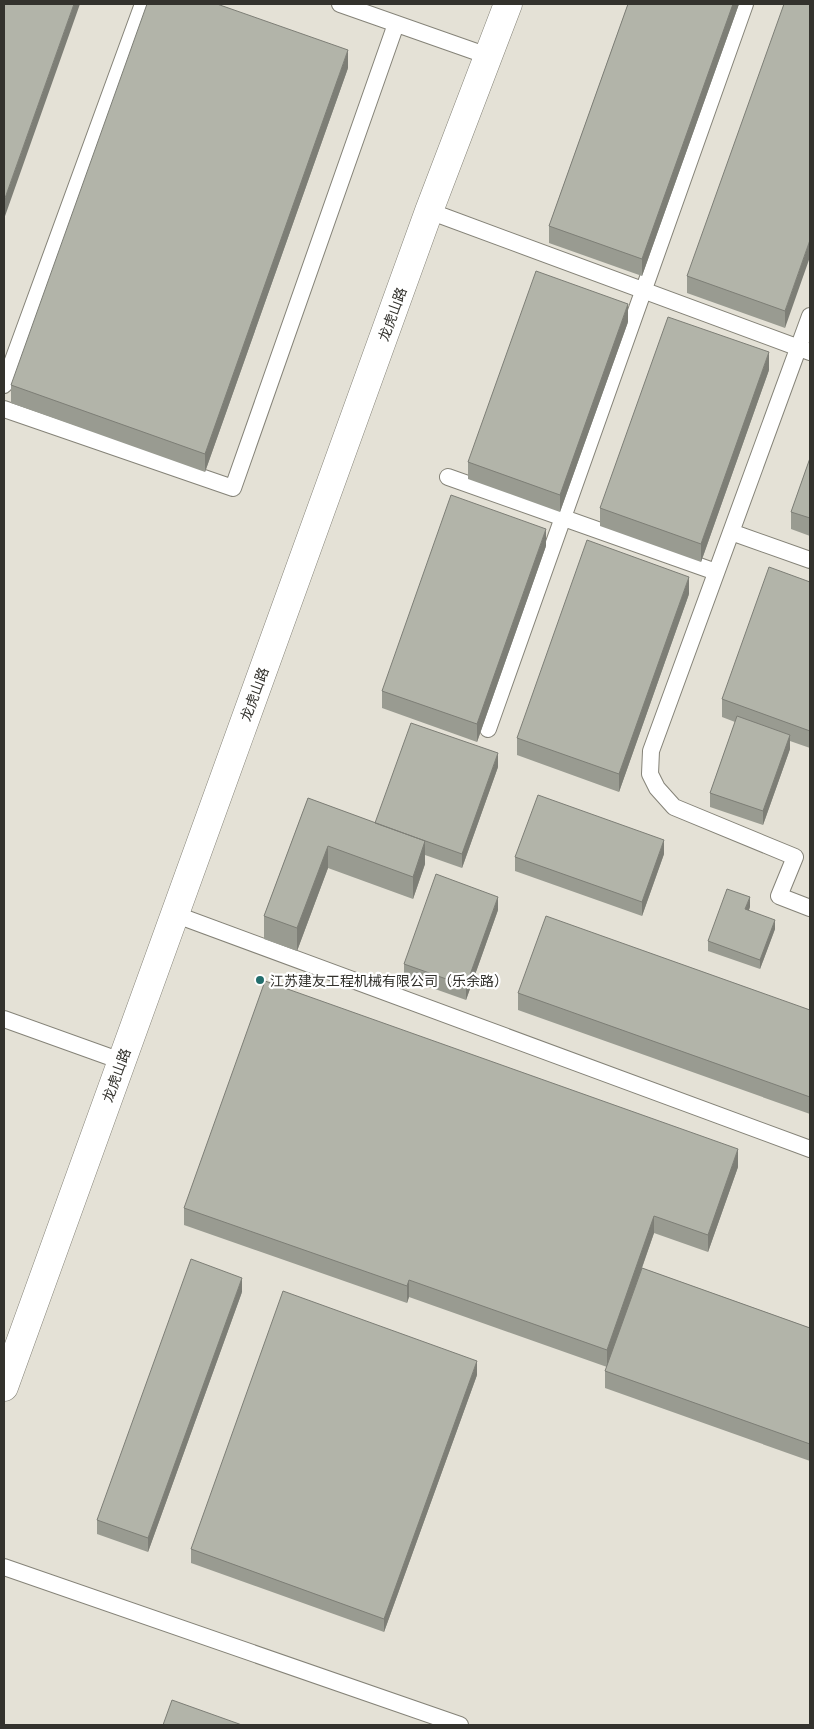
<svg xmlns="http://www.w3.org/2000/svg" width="814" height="1729" viewBox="0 0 814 1729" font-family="'Golos Text','Noto Sans SC',sans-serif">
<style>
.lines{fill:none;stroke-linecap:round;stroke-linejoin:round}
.lane-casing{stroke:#858378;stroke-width:18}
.secondary-casing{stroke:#858378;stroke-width:29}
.lane{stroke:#fff;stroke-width:16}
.secondary{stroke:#fff;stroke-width:28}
.wall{fill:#999b91}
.shaded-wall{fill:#7d7e76}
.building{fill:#b2b4a9;stroke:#7d7e76}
.poi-dot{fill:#236e6d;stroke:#fff;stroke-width:2}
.labels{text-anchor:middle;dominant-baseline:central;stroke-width:4.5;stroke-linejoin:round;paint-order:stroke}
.street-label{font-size:14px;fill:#33322d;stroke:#fff}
.poi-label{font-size:14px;fill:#33322d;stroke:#fff;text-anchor:start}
</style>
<rect width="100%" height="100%" fill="#e4e1d6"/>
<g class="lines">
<defs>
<path id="lane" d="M 340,4 L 488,56
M 429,211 L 810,352
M 810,316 L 651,751 L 650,774 L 657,788 L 674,807 L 795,857 L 779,896 L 810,908
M 4,385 L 143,4
M 4,409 L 233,488 L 396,24
M 448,477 L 716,572
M 731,532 L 810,560
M 488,729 L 745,4
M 174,914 L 810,1149
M 4,1019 L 121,1061
M 4,1567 L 460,1725"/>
<path id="secondary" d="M 4,1387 L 429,211 L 508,4"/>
</defs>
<use href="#lane" class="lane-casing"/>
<use href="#secondary" class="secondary-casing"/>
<use href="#lane" class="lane"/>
<use href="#secondary" class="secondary"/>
</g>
<path class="wall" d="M 628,4 L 739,4 L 642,276 L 549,243 L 549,226 Z
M 810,4 L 785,328 L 687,293 L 687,276 Z
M 348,68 L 205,472 L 11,403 L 11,385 Z
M 628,322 L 560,512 L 468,479 L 468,462 Z
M 769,370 L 701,562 L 600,526 L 600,508 Z
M 810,458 L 810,536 L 791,529 L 791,512 Z
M 546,546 L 477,742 L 382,708 L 382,691 Z
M 810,582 L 810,748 L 790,741 L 790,749 L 763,825 L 710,807 L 710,793 L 735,722 L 722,717 L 722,699 Z
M 689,594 L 619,792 L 517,755 L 517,738 Z
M 498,767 L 462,868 L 425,855 L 425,864 L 413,899 L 328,868 L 297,951 L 264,939 L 264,916 L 308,798 L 375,823 Z
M 664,854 L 642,916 L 515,871 L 515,857 Z
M 750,907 L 749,910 L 775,929 L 760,969 L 708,951 L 708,941 Z
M 498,910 L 466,1000 L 404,978 L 404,964 Z
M 518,993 L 810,1010 L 810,1114 L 518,1010 Z
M 738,1167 L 708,1252 L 654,1233 L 642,1268 L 810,1328 L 810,1461 L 605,1388 L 605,1371 L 607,1367 L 409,1297 L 407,1303 L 184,1225 L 184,1208 Z
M 242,1292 L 148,1552 L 97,1534 L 97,1520 Z
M 477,1375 L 384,1632 L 191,1563 L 191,1549 Z"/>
<path class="shaded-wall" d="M 74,4 L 80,4 L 4,219 L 4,201 Z
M 733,4 L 739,4 L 642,276 L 642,259 Z
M 348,50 L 348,68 L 205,472 L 205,454 Z
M 810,240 L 810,257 L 785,328 L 785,311 Z
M 628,304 L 628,322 L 560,512 L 560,495 Z
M 769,352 L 769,370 L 701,562 L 701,544 Z
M 546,529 L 546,546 L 477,742 L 477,724 Z
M 689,577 L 689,594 L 619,792 L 619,774 Z
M 790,735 L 790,749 L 763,825 L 763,811 Z
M 498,753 L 498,767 L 462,868 L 462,854 Z
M 664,840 L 664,854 L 642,916 L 642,902 Z
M 425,841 L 425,864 L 413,899 L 413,877 Z
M 328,846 L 328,868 L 297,951 L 297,928 Z
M 498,897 L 498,910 L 466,1000 L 466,986 Z
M 750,897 L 750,907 L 745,919 L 745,909 Z
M 775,920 L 775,929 L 760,969 L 760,960 Z
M 738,1149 L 738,1167 L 708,1252 L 708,1235 Z
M 654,1216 L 654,1233 L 607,1367 L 607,1350 Z
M 242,1278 L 242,1292 L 148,1552 L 148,1538 Z
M 409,1280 L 409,1297 L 407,1303 L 407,1286 Z
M 477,1361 L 477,1375 L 384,1632 L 384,1619 Z"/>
<path class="building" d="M 4,4 L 74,4 L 4,201 Z
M 147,4 L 217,4 L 348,50 L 205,454 L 11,385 Z
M 628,4 L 733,4 L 642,259 L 549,226 Z
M 784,4 L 810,4 L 810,240 L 785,311 L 687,276 Z
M 536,271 L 628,304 L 560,495 L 468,462 Z
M 668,317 L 769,352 L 701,544 L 600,508 Z
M 810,458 L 810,518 L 791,512 Z
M 451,495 L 546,529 L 477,724 L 382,691 Z
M 587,540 L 689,577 L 619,774 L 517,738 Z
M 769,567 L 810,582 L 810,731 L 722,699 Z
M 737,716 L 790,735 L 763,811 L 710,793 Z
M 411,723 L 498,753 L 462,854 L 375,823 Z
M 538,795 L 664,840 L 642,902 L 515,857 Z
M 308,798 L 425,841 L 413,877 L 328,846 L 297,928 L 264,916 Z
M 436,874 L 498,897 L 466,986 L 404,964 Z
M 727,889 L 750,897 L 745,909 L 775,920 L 760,960 L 708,941 Z
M 546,916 L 810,1010 L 810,1097 L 518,993 Z
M 265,981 L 738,1149 L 708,1235 L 654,1216 L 607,1350 L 409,1280 L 407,1286 L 184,1208 Z
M 191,1259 L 242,1278 L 148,1538 L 97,1520 Z
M 642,1268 L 810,1328 L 810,1444 L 605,1371 Z
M 283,1291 L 477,1361 L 384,1619 L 191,1549 Z
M 172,1700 L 242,1725 L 163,1725 Z"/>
<circle class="poi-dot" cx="260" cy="980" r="5"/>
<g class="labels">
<g class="street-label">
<text transform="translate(392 314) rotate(-70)">龙虎山路</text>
<text transform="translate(254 694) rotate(-70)">龙虎山路</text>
<text transform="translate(116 1075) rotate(-70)">龙虎山路</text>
</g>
<g class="poi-label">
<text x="270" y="980">江苏建友工程机械有限公司（乐余路）</text>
</g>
</g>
<rect width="814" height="1729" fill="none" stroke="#33322d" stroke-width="10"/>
</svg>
